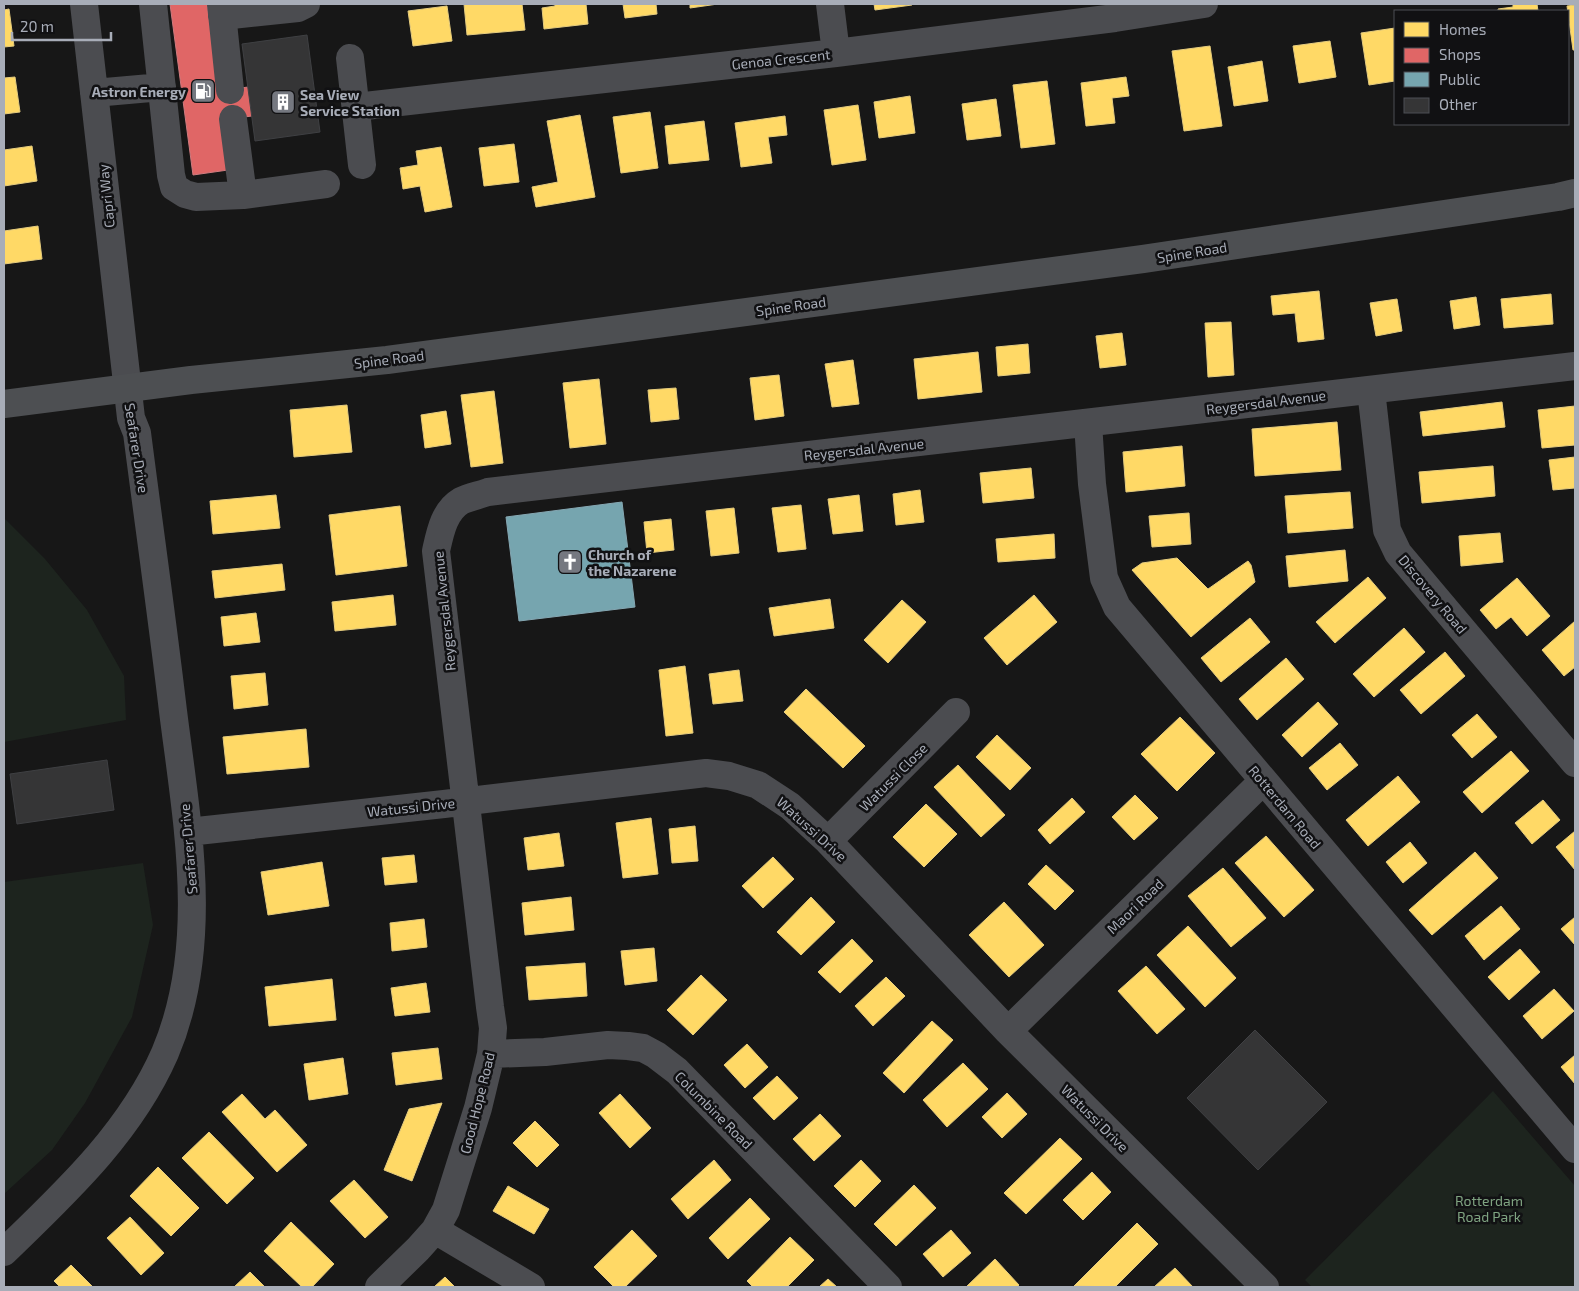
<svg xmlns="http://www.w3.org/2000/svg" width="1579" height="1291" viewBox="0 0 1579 1291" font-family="'Exo 2',sans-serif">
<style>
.green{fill:#1d241e}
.homes{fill:#ffd966;stroke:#e5cc7f}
.shops{fill:#e06666;stroke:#cf7b7f}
.public{fill:#76a5af;stroke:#85a7b2}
.building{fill:#353536;stroke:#3f4043}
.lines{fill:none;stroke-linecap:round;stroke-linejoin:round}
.minor{stroke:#4b4c50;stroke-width:28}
.major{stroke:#4d4f52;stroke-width:28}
.labels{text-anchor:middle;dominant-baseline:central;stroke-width:5;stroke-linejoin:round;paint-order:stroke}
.street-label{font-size:14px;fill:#a8adb8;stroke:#111113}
.poi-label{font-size:14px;font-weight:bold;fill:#a8adb8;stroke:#111113;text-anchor:start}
.park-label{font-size:14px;fill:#7fa381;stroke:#111113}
</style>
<rect width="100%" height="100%" fill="#171717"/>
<path class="green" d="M 4,518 L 45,559 L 87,610 L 124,676 L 126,720 L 4,742 Z
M 143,863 L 153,925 L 132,1017 L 85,1103 L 52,1150 L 4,1194 L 4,882 Z
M 1493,1091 L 1575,1186 L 1575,1287 L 1312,1287 L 1305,1280 Z"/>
<path class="homes" d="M 464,4 L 522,4 L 525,30 L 467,35 Z
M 555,4 L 586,4 L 588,24 L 544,29 L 542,8 L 555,6 Z
M 623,4 L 656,4 L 657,14 L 625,18 Z
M 690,4 L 718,4 L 690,8 Z
M 874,4 L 912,4 L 912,5 L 875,10 Z
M 1513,4 L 1537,4 L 1538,11 L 1498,11 L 1498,9 L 1513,7 Z
M 1575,5 L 1575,50 L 1573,50 L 1567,6 Z
M 447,6 L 452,41 L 413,46 L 408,11 Z
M 9,9 L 14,46 L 4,47 L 4,10 Z
M 1395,28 L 1395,81 L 1369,85 L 1361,33 Z
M 1330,41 L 1336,77 L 1299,83 L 1293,46 Z
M 1210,46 L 1222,126 L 1184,131 L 1172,51 Z
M 1262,61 L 1268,101 L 1234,106 L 1228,67 Z
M 15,77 L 20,112 L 4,114 L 4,78 Z
M 1126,77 L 1129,96 L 1112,98 L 1115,123 L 1086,126 L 1081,83 Z
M 1047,81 L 1055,144 L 1021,148 L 1013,85 Z
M 910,96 L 915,133 L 879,138 L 874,102 Z
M 996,99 L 1001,136 L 967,140 L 962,104 Z
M 858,105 L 866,160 L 832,165 L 824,110 Z
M 650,112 L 658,168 L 621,173 L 613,117 Z
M 580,115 L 595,197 L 536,207 L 532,187 L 558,182 L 547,121 Z
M 785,116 L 787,135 L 768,137 L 772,163 L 741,167 L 735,123 Z
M 704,121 L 709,160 L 669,164 L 665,126 Z
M 514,144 L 519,182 L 484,186 L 479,148 Z
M 32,146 L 37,181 L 4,186 L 4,150 Z
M 441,147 L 452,207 L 425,212 L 420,186 L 403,189 L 400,168 L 418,165 L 416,151 Z
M 38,226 L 42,259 L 4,264 L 4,231 Z
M 1319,291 L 1324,339 L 1298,342 L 1295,313 L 1273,315 L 1271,296 Z
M 1551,294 L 1553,324 L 1504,328 L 1501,299 Z
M 1476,297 L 1480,325 L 1454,329 L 1450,301 Z
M 1397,299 L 1402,331 L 1376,336 L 1370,303 Z
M 1231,322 L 1234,375 L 1208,377 L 1205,323 Z
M 1122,333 L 1126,365 L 1100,368 L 1096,336 Z
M 1028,344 L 1030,373 L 998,376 L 996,347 Z
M 978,352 L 982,392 L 918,399 L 914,359 Z
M 853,360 L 859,404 L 832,407 L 825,364 Z
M 779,375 L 784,416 L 755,420 L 750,378 Z
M 599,379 L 606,444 L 570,448 L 563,383 Z
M 676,388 L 679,419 L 651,422 L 648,390 Z
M 494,391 L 503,463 L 471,467 L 461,395 Z
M 1502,402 L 1505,427 L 1423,436 L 1420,412 Z
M 347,405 L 352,452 L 294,457 L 290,410 Z
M 1575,406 L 1575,445 L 1542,448 L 1538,410 Z
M 446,411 L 451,444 L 425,448 L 421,415 Z
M 1337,422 L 1341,470 L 1255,476 L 1252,429 Z
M 1182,446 L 1185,486 L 1126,492 L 1123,452 Z
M 1575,457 L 1575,488 L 1553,490 L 1549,460 Z
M 1493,466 L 1495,496 L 1422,503 L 1419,472 Z
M 1031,468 L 1034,498 L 983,503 L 980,473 Z
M 920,490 L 924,522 L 896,525 L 893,494 Z
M 1350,492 L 1353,528 L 1288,533 L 1285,496 Z
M 276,495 L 280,528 L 213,534 L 210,501 Z
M 859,495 L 863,531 L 833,534 L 828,499 Z
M 801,505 L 806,549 L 778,552 L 772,508 Z
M 400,506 L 407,566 L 336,575 L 329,515 Z
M 734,508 L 739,553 L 711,556 L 706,511 Z
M 1189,513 L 1191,544 L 1152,547 L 1149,516 Z
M 671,519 L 674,550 L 647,553 L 644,522 Z
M 1500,533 L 1503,562 L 1461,566 L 1459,536 Z
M 1054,534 L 1055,558 L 998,562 L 996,539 Z
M 1345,550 L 1348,581 L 1289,587 L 1286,556 Z
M 1177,558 L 1208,589 L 1248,561 L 1251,565 L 1255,582 L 1191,637 L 1132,570 L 1142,563 Z
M 282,564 L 285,590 L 215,598 L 212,571 Z
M 1368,577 L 1386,598 L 1335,643 L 1316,622 Z
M 1517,578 L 1550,616 L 1527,636 L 1511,617 L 1496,629 L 1480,610 Z
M 393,595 L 396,625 L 335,631 L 332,602 Z
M 1034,595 L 1057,622 L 1007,665 L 984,638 Z
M 830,599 L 834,628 L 774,636 L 769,608 Z
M 902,600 L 926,622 L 888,663 L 864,640 Z
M 256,613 L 260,642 L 224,646 L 221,617 Z
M 1250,618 L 1270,642 L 1221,682 L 1201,658 Z
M 1575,621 L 1575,667 L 1564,676 L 1542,650 Z
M 1404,628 L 1425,652 L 1374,697 L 1353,674 Z
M 1445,652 L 1465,676 L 1421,714 L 1400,690 Z
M 1286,658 L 1304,679 L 1257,720 L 1239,699 Z
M 685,666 L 693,733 L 666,736 L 659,670 Z
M 739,670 L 743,701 L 713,704 L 709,674 Z
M 265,673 L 268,705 L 234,709 L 231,676 Z
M 806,689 L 865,746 L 843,768 L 784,712 Z
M 1318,702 L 1338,724 L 1302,757 L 1282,735 Z
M 1477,714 L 1497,737 L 1472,758 L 1452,735 Z
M 1180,717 L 1215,753 L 1177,791 L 1141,754 Z
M 306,729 L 309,767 L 227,774 L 223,737 Z
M 997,735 L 1031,768 L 1010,790 L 976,757 Z
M 1340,743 L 1358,765 L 1327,790 L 1309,768 Z
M 1511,751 L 1529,771 L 1482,813 L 1463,792 Z
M 958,765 L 1005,815 L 981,837 L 934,787 Z
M 1398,776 L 1420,802 L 1368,846 L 1346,820 Z
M 1135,795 L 1158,818 L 1134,840 L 1112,817 Z
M 1072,798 L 1085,812 L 1050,844 L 1038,830 Z
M 1543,800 L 1560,820 L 1532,844 L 1515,823 Z
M 926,804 L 957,834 L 924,867 L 893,837 Z
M 651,818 L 658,874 L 623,878 L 616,823 Z
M 695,826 L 698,861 L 672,863 L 669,829 Z
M 1575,831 L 1575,870 L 1556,847 Z
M 559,833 L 564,866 L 528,870 L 524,838 Z
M 1266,836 L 1314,890 L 1284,917 L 1235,863 Z
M 1410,842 L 1427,863 L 1403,883 L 1386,862 Z
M 1475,852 L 1498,878 L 1432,935 L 1409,910 Z
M 414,855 L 417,882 L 385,885 L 382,858 Z
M 773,857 L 794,879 L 763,908 L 742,886 Z
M 322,862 L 329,906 L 268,915 L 261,872 Z
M 1046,865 L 1074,891 L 1055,910 L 1028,884 Z
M 1223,868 L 1266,918 L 1231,947 L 1188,896 Z
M 571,897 L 574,930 L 525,935 L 522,903 Z
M 811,897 L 835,922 L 801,955 L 777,932 Z
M 1004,902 L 1044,945 L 1009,977 L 969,935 Z
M 1501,906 L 1520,929 L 1484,960 L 1465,936 Z
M 1575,917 L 1575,945 L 1561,929 Z
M 424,919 L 427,947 L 392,951 L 390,923 Z
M 1188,926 L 1236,978 L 1205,1007 L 1157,955 Z
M 852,939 L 873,961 L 840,993 L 818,972 Z
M 654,948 L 657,981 L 625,985 L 621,951 Z
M 1520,949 L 1540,972 L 1509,1000 L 1488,977 Z
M 585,963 L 587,996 L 529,1000 L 526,967 Z
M 1146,966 L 1185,1009 L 1157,1034 L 1118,991 Z
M 701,975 L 727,1000 L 693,1035 L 667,1010 Z
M 886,977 L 905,996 L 873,1026 L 855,1006 Z
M 332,979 L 336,1020 L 269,1026 L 265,987 Z
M 426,983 L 430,1012 L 395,1016 L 391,988 Z
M 1554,989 L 1574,1011 L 1542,1039 L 1523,1016 Z
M 932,1021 L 953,1040 L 904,1093 L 883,1073 Z
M 747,1044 L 768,1067 L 745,1088 L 724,1065 Z
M 438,1048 L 442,1079 L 396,1085 L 392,1053 Z
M 1575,1055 L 1575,1084 L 1561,1067 Z
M 343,1058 L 348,1094 L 309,1100 L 304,1064 Z
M 963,1063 L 988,1089 L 947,1127 L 923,1100 Z
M 777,1076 L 798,1098 L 774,1120 L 753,1098 Z
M 1007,1093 L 1027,1114 L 1002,1138 L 982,1117 Z
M 242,1094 L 265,1119 L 275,1110 L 307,1145 L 277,1172 L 222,1112 Z
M 620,1094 L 651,1128 L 630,1148 L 599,1113 Z
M 442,1103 L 412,1181 L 384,1170 L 409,1109 Z
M 820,1114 L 841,1136 L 814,1161 L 793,1139 Z
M 535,1121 L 559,1145 L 537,1167 L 513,1143 Z
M 209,1132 L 254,1178 L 227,1204 L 182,1158 Z
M 1060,1138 L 1082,1159 L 1026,1214 L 1004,1193 Z
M 714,1160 L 731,1180 L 688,1219 L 671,1199 Z
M 861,1160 L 881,1181 L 855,1207 L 834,1186 Z
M 158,1167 L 199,1208 L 171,1236 L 130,1196 Z
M 1092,1172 L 1111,1192 L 1083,1220 L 1063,1200 Z
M 354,1180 L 388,1217 L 365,1238 L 330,1201 Z
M 914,1185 L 936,1208 L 896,1246 L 874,1224 Z
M 508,1186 L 549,1209 L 534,1234 L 493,1211 Z
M 750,1198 L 770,1219 L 728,1259 L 709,1238 Z
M 130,1217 L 164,1253 L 141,1275 L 107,1238 Z
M 291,1222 L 334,1264 L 312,1287 L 302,1287 L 264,1251 Z
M 1137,1223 L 1158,1244 L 1115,1287 L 1074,1286 Z
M 632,1230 L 657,1256 L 625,1287 L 614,1287 L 594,1267 Z
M 951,1230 L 971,1253 L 943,1277 L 923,1254 Z
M 790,1237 L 814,1260 L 787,1287 L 753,1287 L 747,1281 Z
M 995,1259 L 1019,1285 L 1017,1287 L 966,1287 Z
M 71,1265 L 93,1287 L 60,1287 L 54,1281 Z
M 1175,1268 L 1193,1287 L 1154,1287 Z
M 250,1272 L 265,1287 L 234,1287 Z
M 445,1277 L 455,1287 L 434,1287 Z
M 828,1279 L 837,1287 L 819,1287 Z"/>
<path class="shops" d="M 170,4 L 207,4 L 219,91 L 248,87 L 252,116 L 222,120 L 228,170 L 193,175 Z"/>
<path class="public" d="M 622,502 L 635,607 L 519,621 L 506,517 Z"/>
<path class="building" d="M 307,35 L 320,132 L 255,141 L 242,44 Z
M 107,760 L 114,810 L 17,824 L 10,774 Z
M 1255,1030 L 1327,1102 L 1258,1170 L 1187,1098 Z"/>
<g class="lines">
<path class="minor" d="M 153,4 L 171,175 L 174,187 L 185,194 L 196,197 L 243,195 L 326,184
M 221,4 L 230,90
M 830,4 L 836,53
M 222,16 L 298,8 L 306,4
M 350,58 L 362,165
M 94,93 L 162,87
M 356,107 L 836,53 L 1115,18 L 1204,4
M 233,119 L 243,195
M 1371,390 L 1387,530 L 1398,553 L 1575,763
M 1088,423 L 1092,484 L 1104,578 L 1117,607 L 1575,1149
M 188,832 L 444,804 L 706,773 L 729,776 L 758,785 L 790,806 L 828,841 L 1008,1031 L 1265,1287
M 828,841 L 956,712
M 1008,1031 L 1263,781
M 491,1054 L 545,1052 L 608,1045 L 628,1046 L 643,1048 L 656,1055 L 677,1071 L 888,1287
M 435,1230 L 531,1287
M 4,1252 C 65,1193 130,1133 165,1053 C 211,945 187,823 173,711 C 162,618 149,526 137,433 L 131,418 L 84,4
M 379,1287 L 418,1249 L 435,1230 L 446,1210 L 478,1108 L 491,1054 L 493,1028 L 490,1007 L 436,551 C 440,533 444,511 461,501 C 469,497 480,495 488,492 L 1575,366"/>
<path class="major" d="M 4,404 L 191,380 L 387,360 L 1143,259 L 1558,197 L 1575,193"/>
</g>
<defs>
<symbol id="fuel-square" viewBox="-11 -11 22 22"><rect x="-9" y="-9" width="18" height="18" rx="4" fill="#757880" stroke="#111113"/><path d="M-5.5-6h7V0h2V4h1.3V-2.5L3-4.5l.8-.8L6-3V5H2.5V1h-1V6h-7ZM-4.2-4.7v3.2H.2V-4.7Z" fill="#fff"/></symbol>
<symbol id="building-square" viewBox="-11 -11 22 22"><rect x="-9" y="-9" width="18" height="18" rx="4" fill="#757880" stroke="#111113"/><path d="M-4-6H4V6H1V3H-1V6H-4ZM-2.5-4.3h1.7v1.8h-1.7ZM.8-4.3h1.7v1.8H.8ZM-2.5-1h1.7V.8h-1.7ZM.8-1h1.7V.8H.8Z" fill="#fff"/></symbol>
<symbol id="church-square" viewBox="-11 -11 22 22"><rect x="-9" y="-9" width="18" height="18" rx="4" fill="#757880" stroke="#111113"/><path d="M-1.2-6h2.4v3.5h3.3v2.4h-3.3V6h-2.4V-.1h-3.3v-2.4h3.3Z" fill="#fff"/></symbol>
</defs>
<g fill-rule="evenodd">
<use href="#fuel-square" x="189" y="77" width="28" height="28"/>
<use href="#building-square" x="269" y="88" width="28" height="28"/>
<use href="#church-square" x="556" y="548" width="28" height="28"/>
</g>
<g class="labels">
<g class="street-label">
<text transform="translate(781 59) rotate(-6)">Genoa Crescent</text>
<text transform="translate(106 196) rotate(-96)">Capri Way</text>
<text transform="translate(1192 252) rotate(-9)">Spine Road</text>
<text transform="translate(791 306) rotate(-8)">Spine Road</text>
<text transform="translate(389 359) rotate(-7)">Spine Road</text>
<text transform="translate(1266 402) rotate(-7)">Reygersdal Avenue</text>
<text transform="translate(137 448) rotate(81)">Seafarer Drive</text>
<text transform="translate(864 449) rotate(-6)">Reygersdal Avenue</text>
<text transform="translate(1433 594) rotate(50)">Discovery Road</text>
<text transform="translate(444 611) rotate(-96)">Reygersdal Avenue</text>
<text transform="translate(893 777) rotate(-45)">Watussi Close</text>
<text transform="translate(411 807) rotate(-6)">Watussi Drive</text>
<text transform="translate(1285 807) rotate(50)">Rotterdam Road</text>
<text transform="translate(812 829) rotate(42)">Watussi Drive</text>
<text transform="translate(188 849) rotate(-95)">Seafarer Drive</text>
<text transform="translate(1135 906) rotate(-44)">Maori Road</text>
<text transform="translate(477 1103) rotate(-76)">Good Hope Road</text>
<text transform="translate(714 1110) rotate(45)">Columbine Road</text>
<text transform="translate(1095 1118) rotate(45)">Watussi Drive</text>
</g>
<g class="poi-label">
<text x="186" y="91" text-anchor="end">Astron Energy</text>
<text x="300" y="94">Sea View<tspan x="300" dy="16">Service Station</tspan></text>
<text x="588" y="554">Church of<tspan x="588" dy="16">the Nazarene</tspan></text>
</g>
<g class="park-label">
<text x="1489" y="1200">Rotterdam<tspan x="1489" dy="16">Road Park</tspan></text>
</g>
</g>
<rect width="1579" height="1291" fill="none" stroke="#a8adb8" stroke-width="10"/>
<rect x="1394" y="10" width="175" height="115" fill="#111113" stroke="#4d4f55"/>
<rect x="1404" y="22" width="25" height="15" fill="#ffd966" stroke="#4d4f55"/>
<text x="1439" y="35" font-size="15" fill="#a8adb8">Homes</text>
<rect x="1404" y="48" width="25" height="15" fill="#e06666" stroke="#4d4f55"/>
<text x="1439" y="60" font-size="15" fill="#a8adb8">Shops</text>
<rect x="1404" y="72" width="25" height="15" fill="#76a5af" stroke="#4d4f55"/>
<text x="1439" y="85" font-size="15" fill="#a8adb8">Public</text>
<rect x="1404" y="98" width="25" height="15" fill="#353536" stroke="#4d4f55"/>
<text x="1439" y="110" font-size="15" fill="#a8adb8">Other</text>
<path d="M12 32v8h99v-8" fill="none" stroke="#a8adb8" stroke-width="2.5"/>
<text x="20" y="32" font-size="15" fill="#a8adb8" stroke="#111113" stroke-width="4" paint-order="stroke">20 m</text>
</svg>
